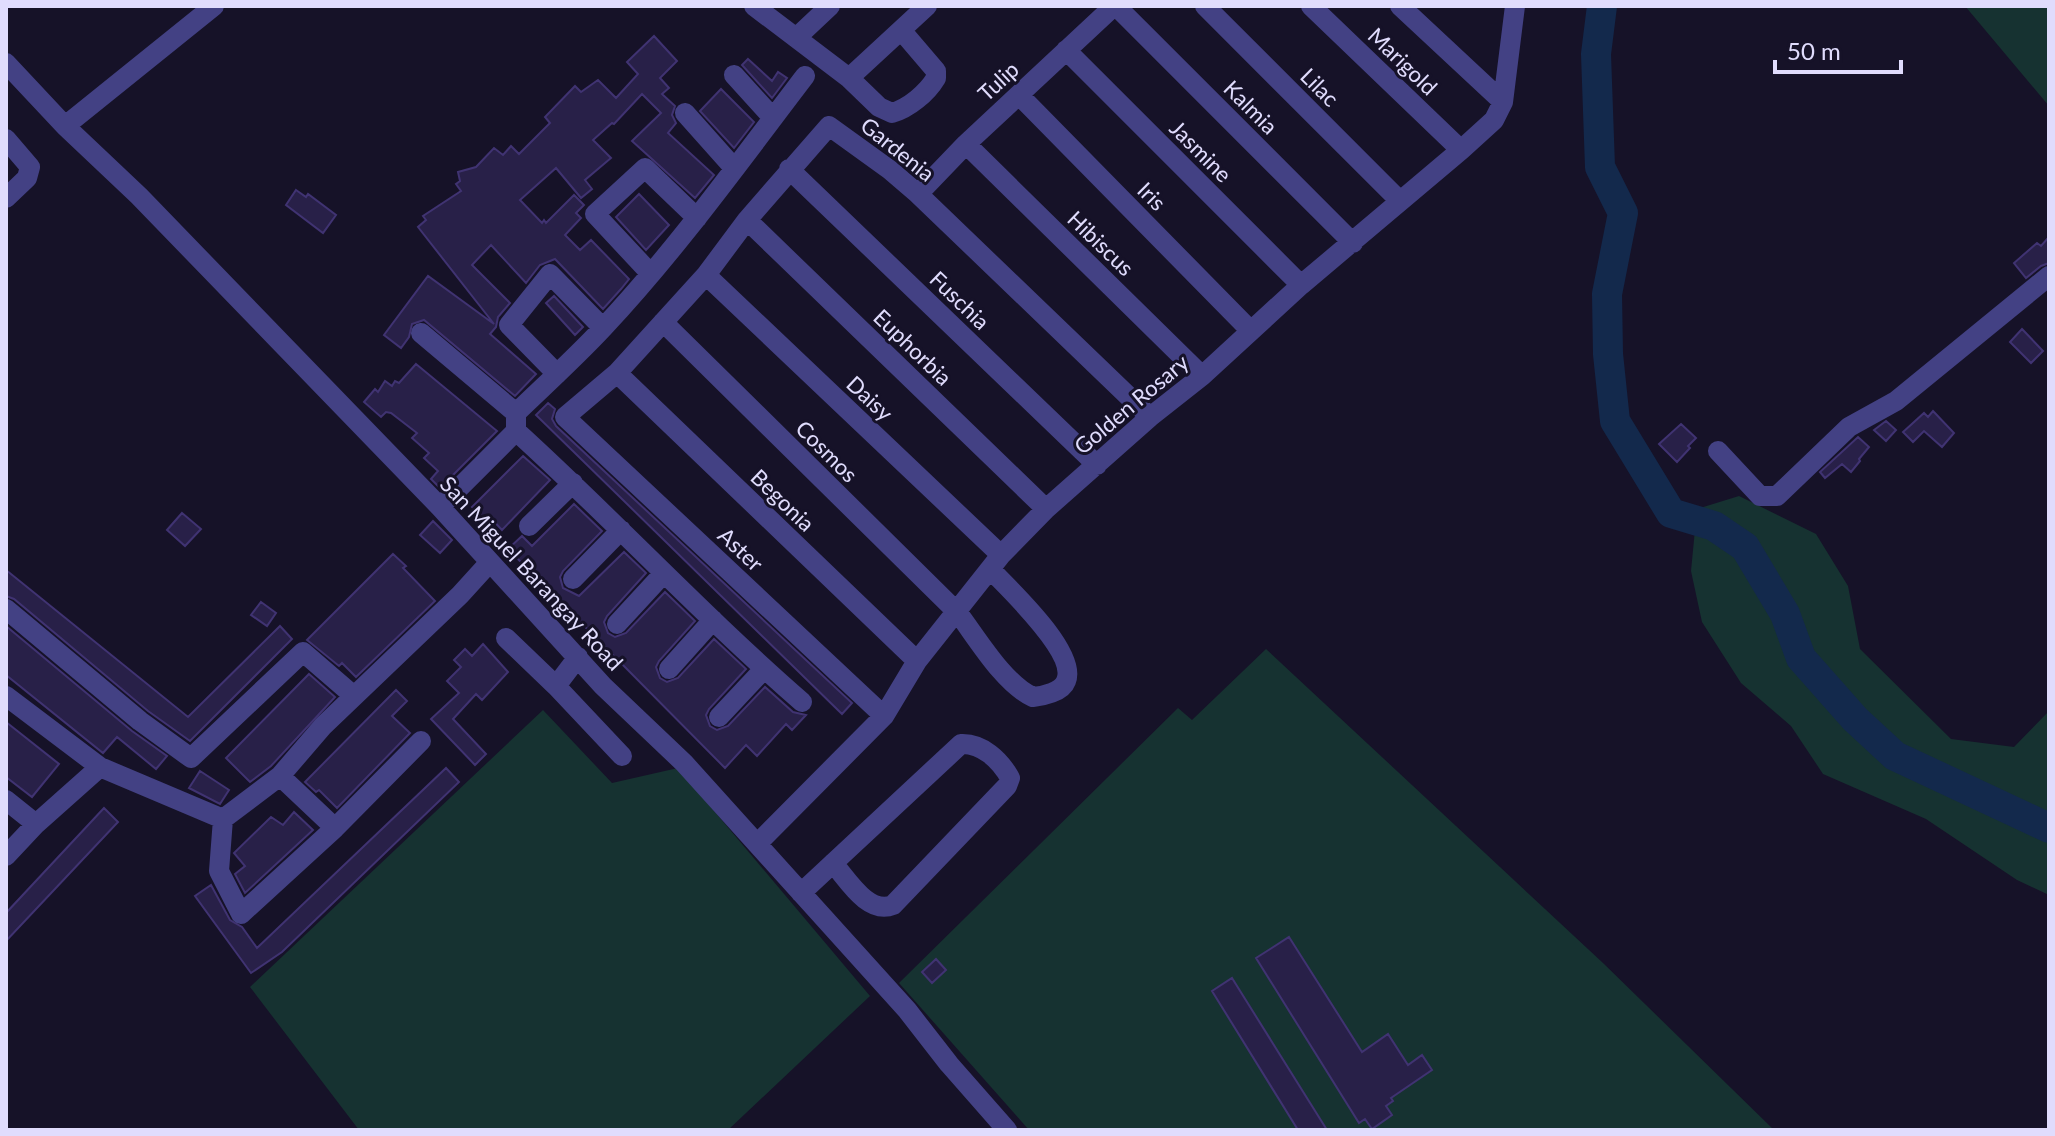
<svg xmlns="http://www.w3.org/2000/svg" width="2055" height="1136" viewBox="0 0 2055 1136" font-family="Lato,sans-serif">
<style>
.green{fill:#163231}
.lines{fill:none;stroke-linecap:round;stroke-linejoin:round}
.river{stroke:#13294c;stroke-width:30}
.building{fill:#282048;stroke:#403372;stroke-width:2}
.minor{stroke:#434184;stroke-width:20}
.labels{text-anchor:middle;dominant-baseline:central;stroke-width:6;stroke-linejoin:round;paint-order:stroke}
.street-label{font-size:22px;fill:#e0dcfd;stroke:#161228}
</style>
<rect width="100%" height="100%" fill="#161228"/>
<path class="green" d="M 1965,6 L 2049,6 L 2049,106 Z
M 1739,496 L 1816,534 L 1848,586 L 1860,649 L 1951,739 L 2014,747 L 2049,711 L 2049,895 L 2017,880 L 1926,819 L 1823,774 L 1791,726 L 1741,683 L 1702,622 L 1691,571 L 1697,509 Z
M 1266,649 L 1603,963 L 1774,1130 L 1029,1130 L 899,983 L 1178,708 L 1192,720 Z
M 543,710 L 612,783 L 678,768 L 870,996 L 728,1130 L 359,1130 L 250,987 Z"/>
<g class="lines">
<path class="river" d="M 1602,6 L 1596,54 L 1600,167 L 1623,213 L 1607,294 L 1608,354 L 1615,421 L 1671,513 L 1714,526 L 1745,547 L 1785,614 L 1801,658 L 1855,719 L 1895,756 L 2049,828"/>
</g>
<path class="building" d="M 654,36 L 677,61 L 660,78 L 669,88 L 662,94 L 675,106 L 672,115 L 676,123 L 668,133 L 714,175 L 695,198 L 632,141 L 661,113 L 642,94 L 614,124 L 612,123 L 593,140 L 611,158 L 585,180 L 592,189 L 581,198 L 556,168 L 520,200 L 542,223 L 544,220 L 546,223 L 574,195 L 584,205 L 576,213 L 581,218 L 565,235 L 580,250 L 591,240 L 629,279 L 621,289 L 603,309 L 555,259 L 540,265 L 526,283 L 491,245 L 472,265 L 510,303 L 498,317 L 496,327 L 490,334 L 536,374 L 515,396 L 424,320 L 412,324 L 409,337 L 401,348 L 384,335 L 428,276 L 494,324 L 418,227 L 426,220 L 423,216 L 461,191 L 456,184 L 460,181 L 458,172 L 476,167 L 494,148 L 503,155 L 511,146 L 519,154 L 550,123 L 545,117 L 575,86 L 581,92 L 598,80 L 616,98 L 638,74 L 627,62 Z
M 748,59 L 772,81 L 778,72 L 787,78 L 772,98 L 742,65 Z
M 721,89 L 754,122 L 734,148 L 700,111 Z
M 296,190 L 306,197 L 308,194 L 336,215 L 323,233 L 286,205 Z
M 639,194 L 669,225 L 646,250 L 616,217 Z
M 2049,237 L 2049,263 L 2041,266 L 2026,278 L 2014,263 L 2037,243 L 2041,246 Z
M 554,296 L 583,327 L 575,335 L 546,303 Z
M 2022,329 L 2043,351 L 2031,363 L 2010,342 Z
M 416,364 L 497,431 L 440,488 L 431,479 L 438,471 L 424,458 L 429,453 L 412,438 L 417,433 L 391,413 L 386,412 L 381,417 L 364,402 L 375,389 L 378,392 L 385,381 L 392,386 L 395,381 L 399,383 Z
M 548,403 L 555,409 L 552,419 L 556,426 L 852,703 L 842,714 L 536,415 Z
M 1933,411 L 1954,433 L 1942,447 L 1924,431 L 1913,442 L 1903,432 L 1924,413 L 1928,417 Z
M 1886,421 L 1896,430 L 1886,441 L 1874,430 Z
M 1681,424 L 1696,438 L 1688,446 L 1690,448 L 1677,462 L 1659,444 Z
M 1858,437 L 1869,447 L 1859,459 L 1860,461 L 1851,472 L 1842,464 L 1825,478 L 1820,472 Z
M 523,456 L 550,480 L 502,530 L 489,516 L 485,519 L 472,507 Z
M 574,504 L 602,531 L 563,571 L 560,577 L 563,588 L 579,596 L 624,552 L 646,573 L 607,616 L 604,622 L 608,633 L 615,637 L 626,633 L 665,592 L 695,621 L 659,661 L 656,667 L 660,678 L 667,682 L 678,678 L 714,639 L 746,669 L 709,709 L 706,715 L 710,726 L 717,730 L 728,726 L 765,687 L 793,712 L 806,715 L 792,730 L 786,724 L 757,756 L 746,745 L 725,768 L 508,549 L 522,536 L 532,546 Z
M 182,513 L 201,529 L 185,546 L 167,530 Z
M 433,521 L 452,540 L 440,553 L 420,535 Z
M 393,554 L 406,566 L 403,568 L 435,601 L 356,677 L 342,663 L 339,666 L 307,640 Z
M 6,570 L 188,717 L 280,626 L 292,639 L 190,741 L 148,711 L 14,599 L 6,596 Z
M 261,602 L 276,613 L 267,626 L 251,615 Z
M 6,626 L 132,731 L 167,756 L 156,769 L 117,737 L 103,753 L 6,675 Z
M 483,644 L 508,672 L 482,700 L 476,694 L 453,719 L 486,754 L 475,765 L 431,719 L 459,693 L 447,681 L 461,667 L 454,660 L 465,649 L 472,656 Z
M 309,674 L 335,697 L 271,766 L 250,782 L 226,758 Z
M 396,690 L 407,701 L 392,716 L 410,733 L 337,808 L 319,790 L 316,792 L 305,782 Z
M 6,722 L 59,764 L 32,797 L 6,777 Z
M 446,768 L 459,782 L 282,952 L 251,973 L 195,896 L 211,885 L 230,920 L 242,927 L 257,948 Z
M 200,771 L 229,790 L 220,804 L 189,788 Z
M 104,808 L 118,822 L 6,941 L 6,913 Z
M 294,812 L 313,830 L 245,893 L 235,874 L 245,866 L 234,853 L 271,817 L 283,825 Z
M 1289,937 L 1362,1052 L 1388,1034 L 1408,1065 L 1422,1055 L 1432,1070 L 1391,1098 L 1393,1101 L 1386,1106 L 1392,1115 L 1372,1129 L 1365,1119 L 1359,1123 L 1256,958 Z
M 936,959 L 946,970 L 932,983 L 922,972 Z
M 1232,978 L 1327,1130 L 1298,1130 L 1212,991 Z"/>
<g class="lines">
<path class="minor" d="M 754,6 L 849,78 L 927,6
M 1116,6 L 1353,243
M 1205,6 L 1400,201
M 1311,6 L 1461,150
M 1400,6 L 1503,102
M 796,38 L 830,6
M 1066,50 L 1301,285
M 6,63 L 65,126 L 139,196 L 440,507 L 603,686 L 684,763 L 907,1010 L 949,1064 L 1007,1130
M 734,75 L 773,118
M 849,78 L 879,107 L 892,113 C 909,108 927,93 936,78 L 936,71 L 901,30
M 1019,95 L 1250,330
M 685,113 L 734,168
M 65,126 L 214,6
M 6,139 L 30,167 L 27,178 L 6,198
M 966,144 L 1202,376
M 789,169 L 1097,465
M 918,194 L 966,144 L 1114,6
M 747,220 L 1046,509
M 650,273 L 595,214 L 645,168 L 697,218
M 706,275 L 1001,555
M 663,322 L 958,613 C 977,638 1004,684 1033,697 C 1043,696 1062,692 1066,681 C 1078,653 1009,589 991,570
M 421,333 L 516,413 L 516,431 C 613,519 703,616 802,702
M 617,373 L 917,661
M 557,374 L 509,325 L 550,274 L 603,328
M 516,413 C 545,385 575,358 603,328 C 677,249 740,161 805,76
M 1718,451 L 1760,496 L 1777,496 L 1849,427 L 1896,401 L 2049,276
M 440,507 L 516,431
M 529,526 L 573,483
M 573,579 L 621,530
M 6,609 L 140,721 L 191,758 L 303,652 L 354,696
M 617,624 L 664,573
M 506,638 L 556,686 L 578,657
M 669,669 L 713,620
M 556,686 L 622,756
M 6,696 L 100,767 L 223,819
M 884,716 L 565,417 L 617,373 L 706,275 L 747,220 L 829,126 L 890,170 L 918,194 L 1150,417
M 719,717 L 764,669
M 421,741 L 335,828 L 241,914 L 219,871 L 223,819 L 280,776 L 323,726 L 460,595 L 490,562
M 280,776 L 335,828
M 6,800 L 36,824 L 6,856
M 36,824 L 100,767
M 757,844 L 884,716 L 917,661 L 1001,555 L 1046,509 L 1150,417 L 1202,376 L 1301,285 L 1461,150 L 1494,120 L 1503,102 L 1515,6
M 801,893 L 961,744 C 982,743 1000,760 1010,778 L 1007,786 L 893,905 C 868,915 848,880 833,863"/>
</g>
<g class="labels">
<g class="street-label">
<text transform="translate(1403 61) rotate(44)">Marigold</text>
<text transform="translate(998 81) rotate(-43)">Tulip</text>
<text transform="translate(1320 87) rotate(45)">Lilac</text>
<text transform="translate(1251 107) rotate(45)">Kalmia</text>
<text transform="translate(898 149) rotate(39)">Gardenia</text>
<text transform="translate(1201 151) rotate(45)">Jasmine</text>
<text transform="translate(1152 196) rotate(45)">Iris</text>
<text transform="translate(1101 243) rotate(44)">Hibiscus</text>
<text transform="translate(960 300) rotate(44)">Fuschia</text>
<text transform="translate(913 347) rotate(44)">Euphorbia</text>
<text transform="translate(870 398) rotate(43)">Daisy</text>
<text transform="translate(1131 404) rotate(-40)">Golden Rosary</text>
<text transform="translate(827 451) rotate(45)">Cosmos</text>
<text transform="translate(783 500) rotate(44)">Begonia</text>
<text transform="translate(741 549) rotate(43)">Aster</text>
<text transform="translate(532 573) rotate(47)">San Miguel Barangay Road</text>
</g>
</g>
<rect width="2055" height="1136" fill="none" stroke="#e0dcfd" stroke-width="16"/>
<path d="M1775 60v12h126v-12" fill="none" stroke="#e0dcfd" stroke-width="4"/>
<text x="1787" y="60" font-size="24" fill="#e0dcfd" stroke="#161228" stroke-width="6" paint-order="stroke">50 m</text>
</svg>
